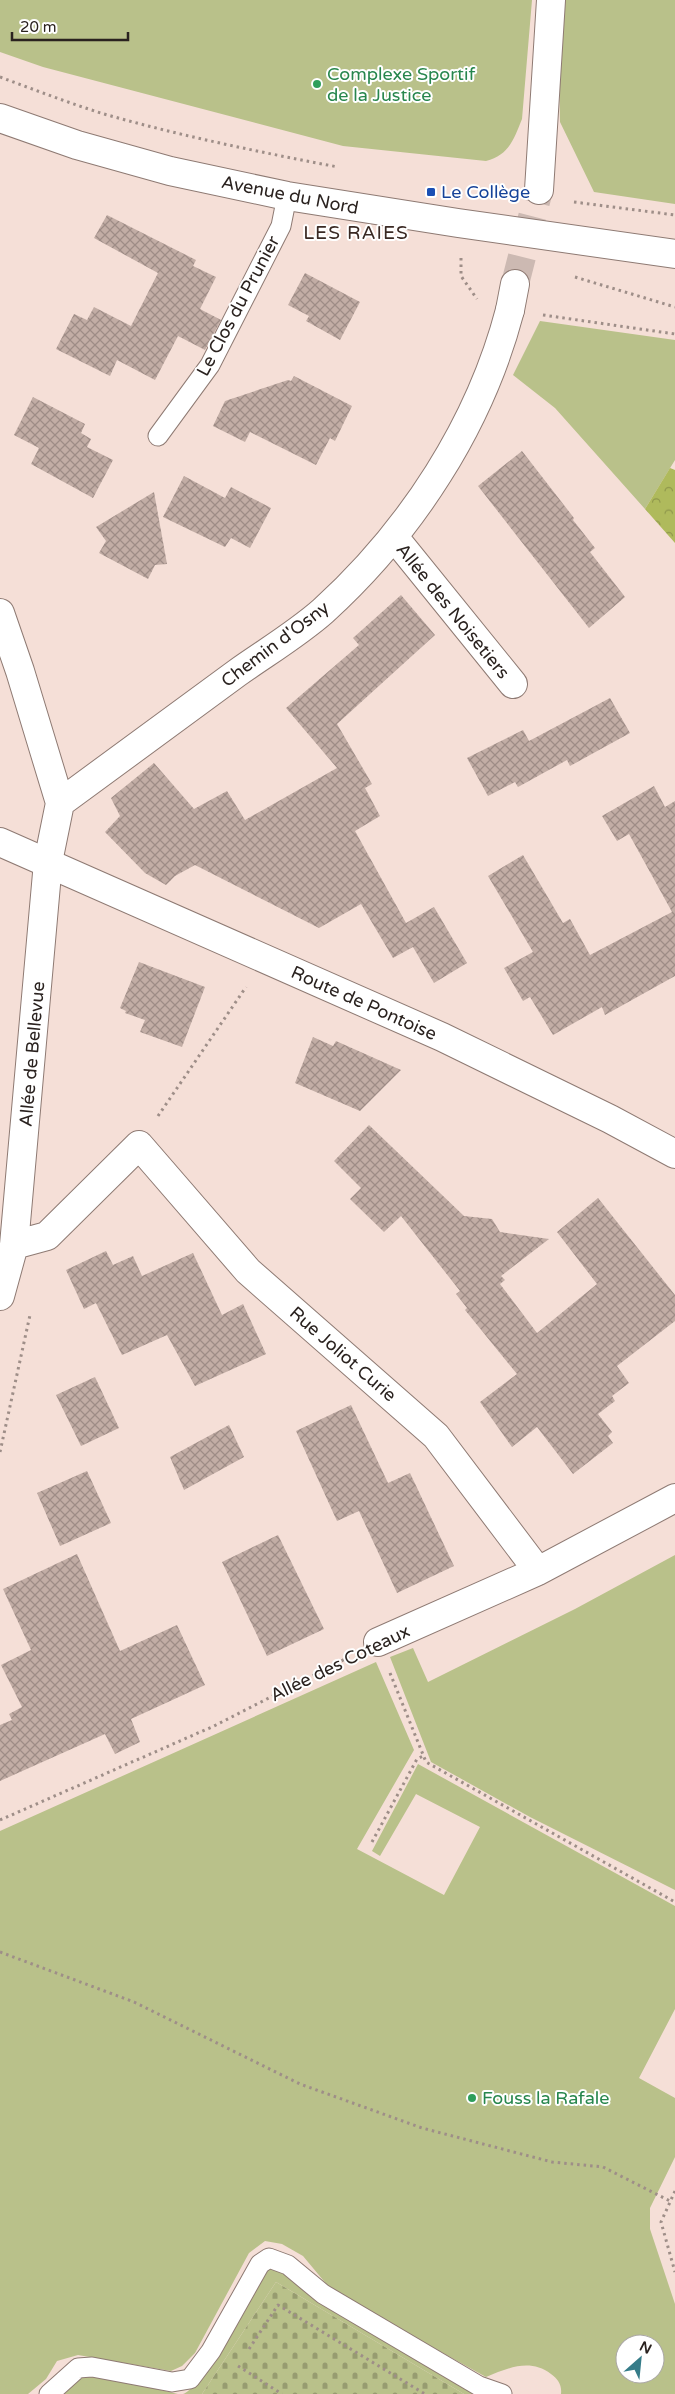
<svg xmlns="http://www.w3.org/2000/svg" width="675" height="2394" viewBox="0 0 675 2394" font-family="'Varela Round',sans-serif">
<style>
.green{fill:#b9c18a;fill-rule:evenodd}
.forest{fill:url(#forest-crowns)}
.cemetery{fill:url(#cemetery-stones)}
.building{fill:url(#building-cross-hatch)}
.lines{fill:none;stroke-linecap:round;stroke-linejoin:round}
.pedestrian-tunnel{stroke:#ccb9b2;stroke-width:28;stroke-dasharray:28 14;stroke-linecap:butt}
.service-casing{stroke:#8e7a73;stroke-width:21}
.pedestrian-casing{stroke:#8e7a73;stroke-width:30}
.minor-casing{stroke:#8e7a73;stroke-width:30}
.tertiary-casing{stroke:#8e7a73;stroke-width:30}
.path{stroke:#9e8e88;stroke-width:3;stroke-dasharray:2.5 4;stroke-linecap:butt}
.service{stroke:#fff;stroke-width:19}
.pedestrian{stroke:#fff;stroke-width:28}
.minor{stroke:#fff;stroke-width:28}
.tertiary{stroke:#fff;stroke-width:28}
.leisure-dot{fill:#2e9e5b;stroke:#fff;stroke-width:2}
.transit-dot{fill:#1a4fb4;stroke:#fff;stroke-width:2}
.labels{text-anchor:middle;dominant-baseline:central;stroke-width:4;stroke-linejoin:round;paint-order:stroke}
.leisure-label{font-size:18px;fill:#27864d;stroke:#fff;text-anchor:start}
.transit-label{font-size:18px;fill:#164399;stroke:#fff;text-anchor:start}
.street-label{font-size:18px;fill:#2a221f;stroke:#fff}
.neighbourhood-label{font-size:19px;letter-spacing:1px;fill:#3a2923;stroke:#fff}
</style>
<defs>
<pattern id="forest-crowns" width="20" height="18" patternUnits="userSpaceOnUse" patternTransform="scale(1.25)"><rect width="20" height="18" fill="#afba5c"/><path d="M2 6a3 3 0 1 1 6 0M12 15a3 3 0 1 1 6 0" fill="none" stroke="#8f974b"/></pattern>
<pattern id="cemetery-stones" width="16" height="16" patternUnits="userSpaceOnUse" patternTransform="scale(1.25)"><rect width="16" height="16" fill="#b9c18a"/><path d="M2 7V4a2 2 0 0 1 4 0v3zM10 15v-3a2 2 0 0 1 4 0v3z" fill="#979c70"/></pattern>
<pattern id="building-cross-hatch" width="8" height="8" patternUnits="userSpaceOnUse" patternTransform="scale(1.25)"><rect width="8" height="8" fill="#c2ada5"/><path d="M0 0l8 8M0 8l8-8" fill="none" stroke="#9e8c86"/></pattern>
</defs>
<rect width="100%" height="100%" fill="#f5dfd7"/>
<path class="green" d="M 0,0 L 532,0 L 522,119 C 514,139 509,155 486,161 L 343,146 L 43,67 L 0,52 Z
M 558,0 L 675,0 L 675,204 L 594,192 L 560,122 Z
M 540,321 L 675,340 L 675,460 L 645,509 L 555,408 L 513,375 Z
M 675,1555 L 675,1890 L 530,1817 L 431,1762 L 390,1657 L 413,1648 L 428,1682 L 575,1609 Z
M 376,1662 L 414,1750 L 357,1849 L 444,1895 L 480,1827 L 416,1794 L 380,1856 L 372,1851 L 418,1764 L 675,1906 L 675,2009 L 639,2078 L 675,2098 L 675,2157 L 650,2208 L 650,2229 L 675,2304 L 675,2394 L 561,2394 C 562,2385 558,2379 551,2374 C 530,2358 508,2368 486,2377 L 333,2292 L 303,2256 L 282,2244 L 265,2241 L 249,2253 L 195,2353 L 182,2366 L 171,2371 L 78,2355 L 57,2361 L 46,2379 L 28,2394 L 0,2394 L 0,1831 ZM 625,2344 L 655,2344 L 655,2374 L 625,2374 Z
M 269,2265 L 300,2283 L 475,2394 L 464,2394 L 276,2282 L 202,2394 L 183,2394 C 203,2388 255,2288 269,2265 Z
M 96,2375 L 178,2394 L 62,2394 L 83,2376 Z"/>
<path class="forest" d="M 670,468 L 675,470 L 675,543 L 645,509 Z"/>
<path class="cemetery" d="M 276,2282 L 464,2394 L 202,2394 Z"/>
<path class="building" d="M 107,215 L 196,260 L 193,266 L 216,277 L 200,309 L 221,320 L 205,350 L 178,336 L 155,380 L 117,360 L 110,376 L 56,349 L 74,314 L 87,320 L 94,307 L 131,326 L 158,273 L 94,238 Z
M 305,273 L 360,302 L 340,340 L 306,321 L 309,316 L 288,305 Z
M 294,376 L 352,406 L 335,441 L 330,438 L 316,465 L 250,432 L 245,442 L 213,426 L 225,401 L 288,380 L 291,381 Z
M 33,397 L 85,424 L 81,433 L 91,439 L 87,447 L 113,460 L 93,498 L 31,464 L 39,448 L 14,435 Z
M 522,451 L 574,518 L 573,520 L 595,548 L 590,552 L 625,597 L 589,628 L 478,486 Z
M 184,476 L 225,498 L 231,487 L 271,508 L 250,548 L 231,538 L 225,547 L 163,517 Z
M 154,492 L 167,564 L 155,565 L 148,579 L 99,553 L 106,541 L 96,527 Z
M 401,595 L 435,635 L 337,724 L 372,784 L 365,788 L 380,816 L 355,831 L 406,923 L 434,907 L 467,963 L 434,983 L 413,947 L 393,958 L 361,904 L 319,928 L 195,865 L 175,876 L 166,885 L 145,873 L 105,832 L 120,816 L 111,798 L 154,763 L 194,809 L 227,791 L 245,820 L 337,768 L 286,708 L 359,645 L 353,638 Z
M 610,698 L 630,733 L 570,766 L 567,760 L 518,787 L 515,782 L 488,796 L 467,758 L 523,730 L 529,741 Z
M 654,786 L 665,807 L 675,801 L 675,976 L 605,1015 L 602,1007 L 553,1035 L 530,997 L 523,1001 L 504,968 L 533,952 L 488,876 L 523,855 L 563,923 L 570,919 L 590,955 L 672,912 L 629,834 L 617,841 L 602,816 Z
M 139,962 L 205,987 L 182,1047 L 140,1032 L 145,1020 L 125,1013 L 126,1011 L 120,1008 Z
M 313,1037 L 333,1046 L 336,1041 L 401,1070 L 360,1111 L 295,1083 Z
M 369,1125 L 464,1216 L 492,1219 L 500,1232 L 549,1239 L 501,1276 L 505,1280 L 500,1284 L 537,1333 L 597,1284 L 557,1232 L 598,1198 L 675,1295 L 675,1321 L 617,1366 L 629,1383 L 612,1396 L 615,1401 L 598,1414 L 612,1432 L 608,1436 L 613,1443 L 573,1474 L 537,1427 L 512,1447 L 480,1402 L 517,1374 L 465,1310 L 467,1308 L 456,1294 L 460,1291 L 401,1216 L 384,1232 L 350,1199 L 361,1188 L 334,1161 Z
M 106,1251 L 113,1265 L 133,1256 L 142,1276 L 193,1253 L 222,1315 L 243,1304 L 266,1354 L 195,1386 L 167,1335 L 122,1355 L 96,1303 L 84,1309 L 66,1270 Z
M 95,1377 L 119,1428 L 81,1446 L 56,1395 Z
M 351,1405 L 388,1483 L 410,1473 L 454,1566 L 397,1593 L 359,1511 L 337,1521 L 296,1431 Z
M 229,1425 L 244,1457 L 184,1490 L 170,1457 Z
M 87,1471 L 111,1523 L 60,1546 L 37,1493 Z
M 278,1535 L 324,1629 L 267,1656 L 222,1562 Z
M 77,1554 L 120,1651 L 177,1625 L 205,1685 L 131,1719 L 140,1742 L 115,1754 L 105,1734 L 0,1781 L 0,1725 L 12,1720 L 9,1714 L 22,1707 L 1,1665 L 31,1650 L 3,1589 Z"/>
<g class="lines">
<path class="pedestrian-tunnel" d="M 515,284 L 539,190"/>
<defs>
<path id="service" d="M 158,436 L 210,365 L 281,226 L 287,196
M 49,2394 L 78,2368 L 92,2367 L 172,2382 L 190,2379 L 211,2351 L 260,2264 L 269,2258 L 288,2265 L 323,2294 L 479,2386 L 502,2394"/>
<path id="pedestrian" d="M 539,190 L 551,0
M 510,310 L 515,284"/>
<path id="minor" d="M 394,537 L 513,684
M 0,613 L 20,671 L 60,803 L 48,862 L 14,1245 L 0,1296
M 60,803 C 119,760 178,717 237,673 C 265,653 297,634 323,611 C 411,531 480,425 510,310
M 14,1245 L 47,1236 L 139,1145 L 248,1271 L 436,1436 L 538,1571
M 378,1642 L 538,1571 L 675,1498"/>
<path id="tertiary" d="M 0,118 L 77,145 L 170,171 L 287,196 L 458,223 L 675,254
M 0,842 L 442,1037 L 610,1119 L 675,1154"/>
</defs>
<use href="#service" class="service-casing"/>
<use href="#pedestrian" class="pedestrian-casing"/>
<use href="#minor" class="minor-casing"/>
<use href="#tertiary" class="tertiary-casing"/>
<path class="path" d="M 0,77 C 35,90 69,103 104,114 C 181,136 259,152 338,167
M 574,202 L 675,215
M 461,258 L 461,276 L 477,299
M 575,277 L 675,307
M 543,315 L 675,334
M 158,1116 L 246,987
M 0,1452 L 30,1315
M 390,1673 L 426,1762 L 675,1902
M 0,1820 L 214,1726 L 349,1657
M 372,1842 L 417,1759 L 423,1756
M 0,1952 L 134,2002 L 300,2084 L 422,2128 L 552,2162 L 603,2167 L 670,2201
M 675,2191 L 661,2222 L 675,2272
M 249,2349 L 278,2305 L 425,2394
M 238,2366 L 282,2394"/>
<use href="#service" class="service"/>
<use href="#pedestrian" class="pedestrian"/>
<use href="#minor" class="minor"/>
<use href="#tertiary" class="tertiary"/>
</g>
<g class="leisure-dot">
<circle cx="317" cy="84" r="5"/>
<circle cx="472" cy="2098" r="5"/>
</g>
<rect class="transit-dot" x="426" y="187" width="10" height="10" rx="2.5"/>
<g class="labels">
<g class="leisure-label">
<text x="327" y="74">Complexe Sportif<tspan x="327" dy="21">de la Justice</tspan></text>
<text x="482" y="2098">Fouss la Rafale</text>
</g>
<g class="transit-label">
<text x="441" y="192">Le Collège</text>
</g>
<g class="street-label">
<text transform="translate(290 195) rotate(11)">Avenue du Nord</text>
<text transform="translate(238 306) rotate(-62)">Le Clos du Prunier</text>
<text transform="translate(453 611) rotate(51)">Allée des Noisetiers</text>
<text transform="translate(275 644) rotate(-37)">Chemin d'Osny</text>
<text transform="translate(364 1003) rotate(24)">Route de Pontoise</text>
<text transform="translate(32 1054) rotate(-85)">Allée de Bellevue</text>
<text transform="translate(343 1354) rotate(41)">Rue Joliot Curie</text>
<text transform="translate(340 1663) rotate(-26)">Allée des Coteaux</text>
</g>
<g class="neighbourhood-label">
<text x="356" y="233">LES RAIES</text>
</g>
</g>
<g transform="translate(640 2359) rotate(27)"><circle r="24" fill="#ffffff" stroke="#aaa7a5"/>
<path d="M0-4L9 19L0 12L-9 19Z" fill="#367c89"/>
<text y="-8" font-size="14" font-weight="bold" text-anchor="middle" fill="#2a221f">N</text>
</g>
<path d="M12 32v8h116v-8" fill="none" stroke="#2a221f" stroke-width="2.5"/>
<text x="20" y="32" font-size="15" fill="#2a221f" stroke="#ffffff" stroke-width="4" paint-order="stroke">20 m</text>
</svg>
